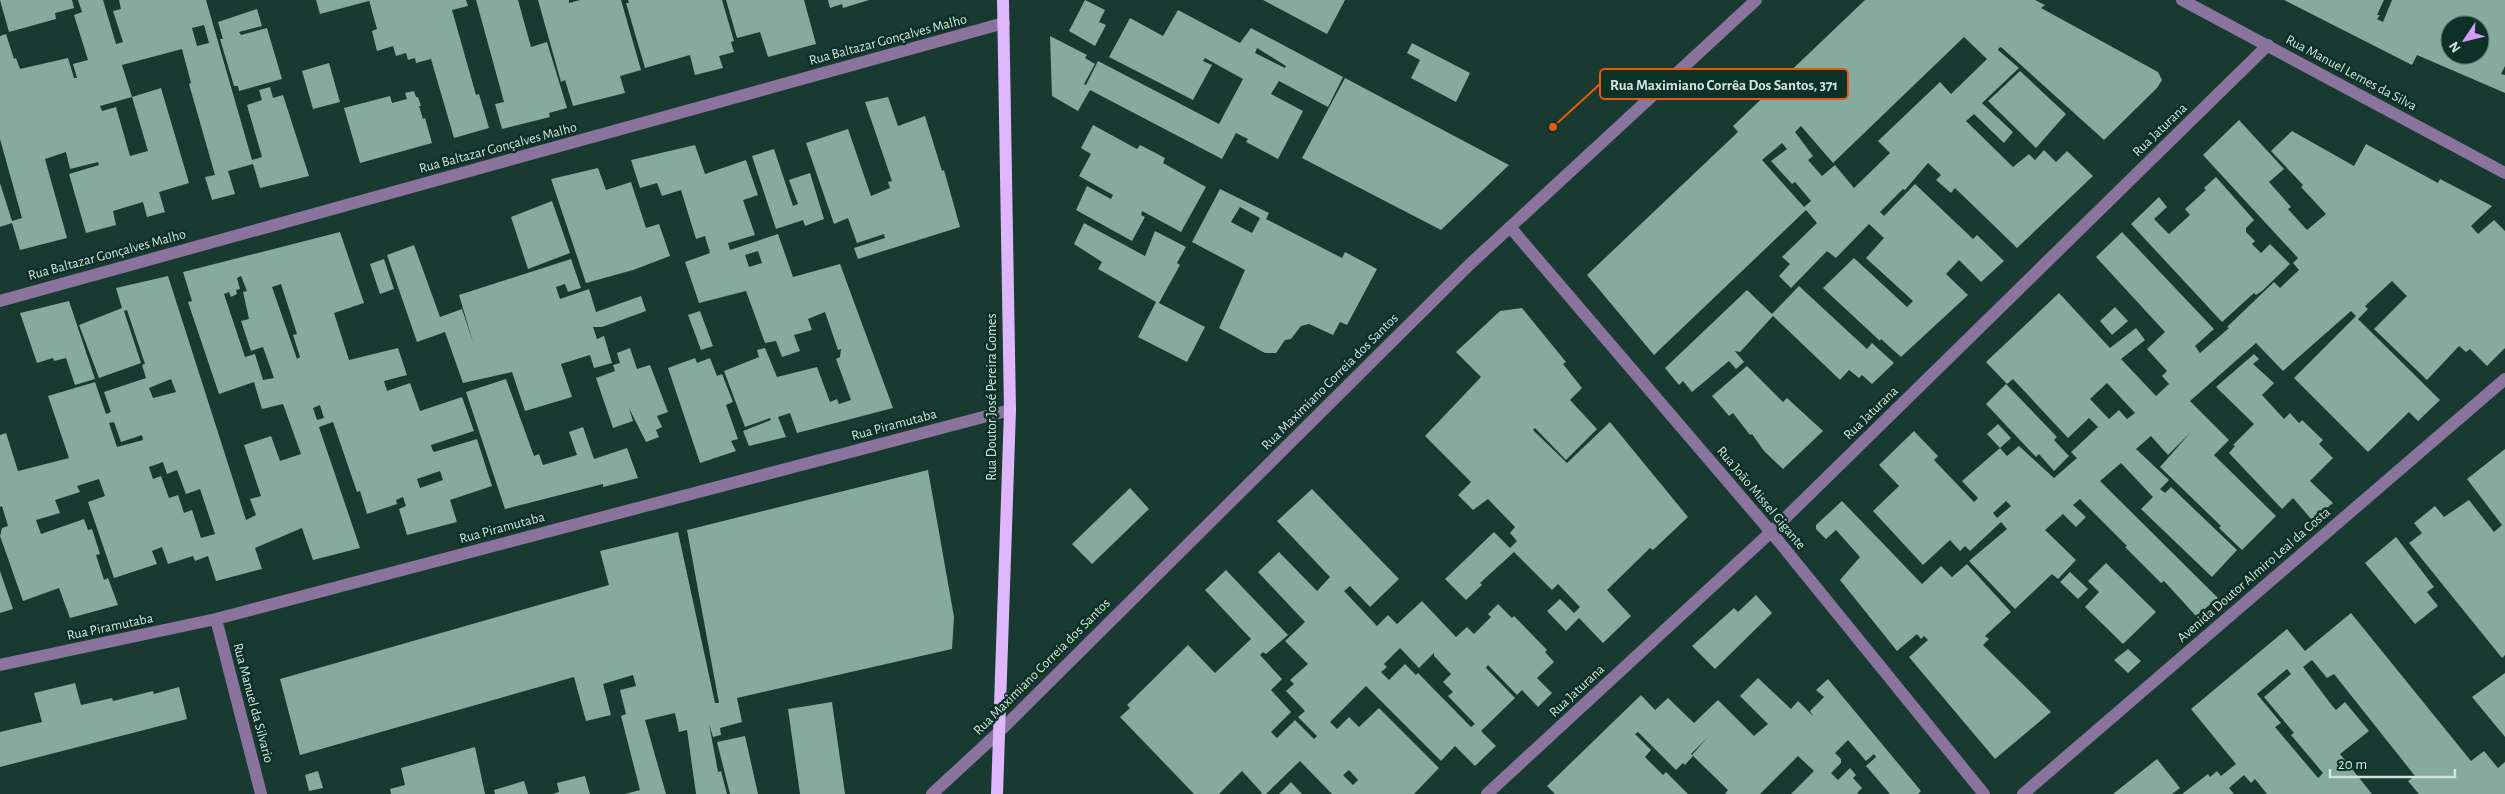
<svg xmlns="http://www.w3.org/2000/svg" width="2505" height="794" viewBox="0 0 2505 794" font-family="'Alegreya Sans',sans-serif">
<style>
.building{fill:#85aa9e;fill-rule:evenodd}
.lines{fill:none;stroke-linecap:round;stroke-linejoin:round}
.minor{stroke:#8a739c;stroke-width:12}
.major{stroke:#ddb6fb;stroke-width:12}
.labels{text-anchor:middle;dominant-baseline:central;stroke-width:5;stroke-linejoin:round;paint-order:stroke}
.street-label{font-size:14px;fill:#d1e4de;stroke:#0d3027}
.leader{fill:none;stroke:#e8590c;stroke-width:2}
.callout-dot{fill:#e8590c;stroke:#0d3027;stroke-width:2}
.callout{fill:#0d3027;stroke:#e8590c;stroke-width:2}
.callout-label{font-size:15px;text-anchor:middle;font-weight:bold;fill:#d1e4de}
</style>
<rect width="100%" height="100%" fill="#183a30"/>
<path class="building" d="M 0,0 L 72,0 L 74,8 L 55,13 L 56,19 L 9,32 Z
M 78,0 L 103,0 L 116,44 L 123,42 L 113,11 L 121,9 L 119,0 L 206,0 L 252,160 L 262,157 L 247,105 L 262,100 L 259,90 L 270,87 L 273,98 L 283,95 L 309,176 L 260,188 L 253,164 L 228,171 L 235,194 L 212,200 L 205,177 L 215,175 L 189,84 L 191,83 L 182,49 L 122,65 L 132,97 L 100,106 L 102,111 L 116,107 L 130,156 L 148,151 L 132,97 L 161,88 L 189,183 L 159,192 L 165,212 L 147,217 L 143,202 L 113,211 L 116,225 L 86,233 L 69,174 L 99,165 L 98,162 L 70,169 L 66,152 L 45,159 L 67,238 L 20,250 L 12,223 L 0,227 L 0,183 L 12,221 L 22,218 L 0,139 L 0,36 L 6,34 L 14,59 L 16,58 L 20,69 L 68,58 L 74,78 L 77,78 L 73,64 L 88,60 L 74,15 L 82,12 ZM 204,25 L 209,43 L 197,46 L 192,28 Z
M 316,0 L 369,0 L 369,1 L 320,14 Z
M 369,0 L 466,0 L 468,6 L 452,10 L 476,95 L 479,94 L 489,128 L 454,138 L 431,59 L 416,63 L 415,58 L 408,60 L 406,53 L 396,56 L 393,46 L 377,51 L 372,31 L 377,29 Z
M 476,0 L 518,0 L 531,47 L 547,42 L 567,108 L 549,113 L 550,117 L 502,129 L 495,104 L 504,102 Z
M 538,0 L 569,0 L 569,3 L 580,0 L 621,0 L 641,70 L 620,76 L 625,93 L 573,106 L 565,80 L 561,82 Z
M 628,0 L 722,0 L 734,41 L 731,42 L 734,52 L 719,56 L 723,68 L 695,75 L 690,55 L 645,68 L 626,3 L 629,3 Z
M 726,0 L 804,0 L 816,44 L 768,57 L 760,32 L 737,38 Z
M 828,0 L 869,0 L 843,8 L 842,4 L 830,8 Z
M 1085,0 L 1105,10 L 1099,22 L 1106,25 L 1095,46 L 1069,31 Z
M 1263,0 L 1345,0 L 1327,34 Z
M 1865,0 L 2035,0 L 2045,5 L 2041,8 L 2158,72 L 2162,80 L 2157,88 L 2104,140 L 2001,47 L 1999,48 L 1998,50 L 2019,68 L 1982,103 L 2013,132 L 2004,143 L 1974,114 L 1966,121 L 2013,167 L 2029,154 L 2035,160 L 2044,150 L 2056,162 L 2067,151 L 2093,176 L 2017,248 L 1955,188 L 1951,193 L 1936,180 L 1941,175 L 1928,163 L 1905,190 L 1903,189 L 1880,212 L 1884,216 L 1915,184 L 1973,239 L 1977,235 L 2004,261 L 1981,282 L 1959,260 L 1946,274 L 1968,295 L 1901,357 L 1881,339 L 1880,341 L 1823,288 L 1854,258 L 1907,307 L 1913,301 L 1866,258 L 1884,238 L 1869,224 L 1836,258 L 1827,251 L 1791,288 L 1779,276 L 1790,264 L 1782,257 L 1817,223 L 1806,210 L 1654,355 L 1587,275 L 1738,132 L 1733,126 ZM 1964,37 L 1987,59 L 1951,94 L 1940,82 L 1878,141 L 1890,153 L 1854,188 L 1835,165 L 1822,176 L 1808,160 L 1813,156 L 1795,132 L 1801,126 L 1833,163 ZM 1782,143 L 1787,149 L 1771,161 L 1792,184 L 1795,182 L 1811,201 L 1804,207 L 1762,160 Z
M 2284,0 L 2384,0 L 2377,15 L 2380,15 L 2377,19 L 2383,22 L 2392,0 L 2505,0 L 2505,66 L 2501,74 L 2505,75 L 2505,93 L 2417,55 L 2412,65 ZM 2450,25 L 2480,25 L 2480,55 L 2450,55 Z
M 257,9 L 262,26 L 239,32 L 241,35 L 267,28 L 282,79 L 239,91 L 238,86 L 234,86 L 220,39 L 223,39 L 218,22 Z
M 1178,10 L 1240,43 L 1251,28 L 1343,77 L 1328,107 L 1279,81 L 1271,94 L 1303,111 L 1278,159 L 1246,142 L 1248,139 L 1236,133 L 1222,159 L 1090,90 L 1078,111 L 1052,96 L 1050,36 L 1087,55 L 1085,58 L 1095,64 L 1084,84 L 1086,85 L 1098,61 L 1219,124 L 1243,79 L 1205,58 L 1203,61 L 1212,65 L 1193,100 L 1109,57 L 1130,18 L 1163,36 ZM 1257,48 L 1286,66 L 1285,68 L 1255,53 Z
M 1412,43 L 1470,73 L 1456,102 L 1411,78 L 1420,60 L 1407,53 Z
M 329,63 L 340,102 L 313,109 L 302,71 Z
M 2020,71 L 2066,114 L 2036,148 L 1988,101 Z
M 1345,78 L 1509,165 L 1441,230 L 1302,158 Z
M 414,91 L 416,97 L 418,97 L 421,106 L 419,106 L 423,119 L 425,118 L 432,143 L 360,163 L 344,108 L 390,96 L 392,103 L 407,99 L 405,93 Z
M 888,97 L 898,126 L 925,116 L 942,171 L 944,170 L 960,227 L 858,259 L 854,248 L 885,238 L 884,234 L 857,243 L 848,218 L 834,224 L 806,143 L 848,129 L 871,196 L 890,188 L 888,182 L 892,181 L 865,102 Z
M 2239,120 L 2284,169 L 2269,182 L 2291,207 L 2288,209 L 2307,230 L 2326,214 L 2301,187 L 2303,185 L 2271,151 L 2292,131 L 2354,166 L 2366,144 L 2438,183 L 2440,179 L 2492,206 L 2471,226 L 2478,234 L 2494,220 L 2505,231 L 2505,348 L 2487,366 L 2470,349 L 2466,352 L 2459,346 L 2427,380 L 2374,329 L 2407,296 L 2392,281 L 2365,306 L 2368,309 L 2358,319 L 2440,400 L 2418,421 L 2409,412 L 2368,452 L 2294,378 L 2356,316 L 2351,311 L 2283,371 L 2256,343 L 2190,401 L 2229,440 L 2214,455 L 2276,516 L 2242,550 L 2219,528 L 2221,526 L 2160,467 L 2191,432 L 2168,455 L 2151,436 L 2136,449 L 2169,480 L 2160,489 L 2165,493 L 2171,487 L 2237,550 L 2212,577 L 2141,509 L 2153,497 L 2121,463 L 2100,481 L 2218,598 L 2196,616 L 2164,581 L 2161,583 L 2125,547 L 2127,546 L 2080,499 L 2073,505 L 2086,517 L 2076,527 L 2063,514 L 2045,530 L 2076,560 L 2058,579 L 2052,574 L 2015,609 L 1969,561 L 2007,529 L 2001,522 L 1970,551 L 1965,546 L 1960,551 L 1950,540 L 1923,565 L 1873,511 L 1899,486 L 1879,465 L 1914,431 L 1938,456 L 1934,460 L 1974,502 L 1978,498 L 1962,481 L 2000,448 L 2007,456 L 2019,446 L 2054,478 L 2077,458 L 2071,452 L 2098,427 L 2089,418 L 2068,438 L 2013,379 L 2007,384 L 1986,362 L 2059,293 L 2110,348 L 2136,328 L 2145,340 L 2121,359 L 2156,396 L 2169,384 L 2162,376 L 2167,371 L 2147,349 L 2165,332 L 2096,257 L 2122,232 L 2214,329 L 2195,346 L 2200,353 L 2229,328 L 2227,327 L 2274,282 L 2280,288 L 2299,270 L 2293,263 L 2298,258 L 2203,155 ZM 2107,383 L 2135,413 L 2127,419 L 2119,410 L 2109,419 L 2090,399 ZM 2006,501 L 2011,506 L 1997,518 L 1993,513 Z
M 1093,125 L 1137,149 L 1140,145 L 1144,147 L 1165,158 L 1163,163 L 1206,187 L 1181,232 L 1142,211 L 1141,215 L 1145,217 L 1132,241 L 1076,210 L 1087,186 L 1111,199 L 1113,195 L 1079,176 L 1091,154 L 1081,148 Z
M 695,145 L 705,174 L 746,160 L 758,195 L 743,200 L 755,235 L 728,243 L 730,250 L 778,234 L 793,277 L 840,264 L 893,408 L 797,433 L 790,413 L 778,417 L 786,437 L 749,446 L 743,431 L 771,420 L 770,418 L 745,427 L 724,371 L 759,357 L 757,350 L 765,348 L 777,377 L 817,367 L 830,402 L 837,399 L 839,404 L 851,400 L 836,359 L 840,357 L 841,349 L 838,350 L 825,312 L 808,319 L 812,330 L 794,335 L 800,351 L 782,357 L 776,341 L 765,343 L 746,291 L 699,303 L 685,262 L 710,253 L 705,236 L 696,239 L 681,190 L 662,196 L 657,183 L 640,188 L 631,160 ZM 758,251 L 762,263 L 749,267 L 745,255 Z
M 774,149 L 793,206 L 798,204 L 789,180 L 810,173 L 824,219 L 805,226 L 803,220 L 776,229 L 752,156 Z
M 598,168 L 606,190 L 631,182 L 646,228 L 659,224 L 670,256 L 633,270 L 586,283 L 551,179 Z
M 2216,177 L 2254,220 L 2246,228 L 2246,232 L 2255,241 L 2252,244 L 2261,253 L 2270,244 L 2290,264 L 2262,291 L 2256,295 L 2254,293 L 2222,322 L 2131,224 L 2159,197 L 2167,207 L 2154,219 L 2169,234 L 2190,215 L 2185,209 L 2206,190 L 2204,188 Z
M 1220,189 L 1269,213 L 1266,219 L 1342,258 L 1345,252 L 1377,269 L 1347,325 L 1340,322 L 1333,335 L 1309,324 L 1301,326 L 1291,339 L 1285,340 L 1276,353 L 1265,353 L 1219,328 L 1245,270 L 1192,242 ZM 1240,207 L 1260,218 L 1252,233 L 1231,222 Z
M 552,201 L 570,253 L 528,269 L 511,217 Z
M 1084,223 L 1145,256 L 1155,231 L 1186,247 L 1177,263 L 1180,265 L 1159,303 L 1205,327 L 1187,362 L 1138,337 L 1156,302 L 1098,269 L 1102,262 L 1074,244 Z
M 340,232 L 364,303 L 334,313 L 349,360 L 398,348 L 407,375 L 384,381 L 387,391 L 410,383 L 420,411 L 462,397 L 474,431 L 431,445 L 432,449 L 434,452 L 477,439 L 492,486 L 450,500 L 457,522 L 407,535 L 399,509 L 406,506 L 403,497 L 396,500 L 397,504 L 367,514 L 360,491 L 357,492 L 333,422 L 319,427 L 360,548 L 313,560 L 302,528 L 255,548 L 262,569 L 216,581 L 208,556 L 195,561 L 193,556 L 168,564 L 162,547 L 152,551 L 157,564 L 114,578 L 88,502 L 105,496 L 99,479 L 77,486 L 80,492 L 55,500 L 60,513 L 36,520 L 41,534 L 84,519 L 88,530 L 92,529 L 100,554 L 96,555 L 104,580 L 108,578 L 118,605 L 70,618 L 59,588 L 23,601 L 0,536 L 2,528 L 8,526 L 2,506 L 0,507 L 0,435 L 6,433 L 18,471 L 69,458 L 48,396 L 95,382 L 106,414 L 111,412 L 104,392 L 146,378 L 142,365 L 145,364 L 127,310 L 124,311 L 141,363 L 99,378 L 79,325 L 122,308 L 116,288 L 168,276 L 246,520 L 256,515 L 250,499 L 261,496 L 244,445 L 271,436 L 280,461 L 301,454 L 283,404 L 262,409 L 254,382 L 219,394 L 188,302 L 192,301 L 183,272 ZM 241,276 L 247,291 L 243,292 L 249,319 L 241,321 L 251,351 L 263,347 L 274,378 L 263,380 L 255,354 L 245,357 L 224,294 L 229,292 L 231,297 L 237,294 L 236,290 L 240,289 L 237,278 ZM 281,284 L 297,334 L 293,335 L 300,357 L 297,359 L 272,287 ZM 171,379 L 176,392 L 153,398 L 149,388 ZM 320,405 L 324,418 L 317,420 L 313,408 ZM 114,422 L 121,442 L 142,435 L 143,440 L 117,447 L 109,423 ZM 163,462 L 167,474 L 177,470 L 186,494 L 200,489 L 215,534 L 201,538 L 192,510 L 184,513 L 178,495 L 169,498 L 161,476 L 153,479 L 149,467 ZM 440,471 L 443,480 L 420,488 L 417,479 Z
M 414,245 L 440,317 L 462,309 L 473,342 L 459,295 L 571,259 L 581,288 L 568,292 L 565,284 L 556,287 L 560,299 L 589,289 L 596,312 L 641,296 L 646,311 L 602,327 L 593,327 L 597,339 L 604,336 L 612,363 L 594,368 L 590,355 L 561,364 L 572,397 L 525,411 L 512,372 L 463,383 L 445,332 L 417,342 L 387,255 Z
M 384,259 L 394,289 L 380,294 L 370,264 Z
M 1799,286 L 1867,349 L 1872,343 L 1894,363 L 1872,384 L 1862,375 L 1859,378 L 1849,370 L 1840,380 L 1773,316 L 1740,352 L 1735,351 L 1744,362 L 1736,369 L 1729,361 L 1692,392 L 1683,381 L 1679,385 L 1665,368 L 1747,290 L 1772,314 Z
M 69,301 L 95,379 L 75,385 L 66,358 L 54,361 L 53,358 L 37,363 L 20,313 Z
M 2115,307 L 2128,321 L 2112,335 L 2100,321 Z
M 1522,308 L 1566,362 L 1563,364 L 1582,388 L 1570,400 L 1597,429 L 1566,460 L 1535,428 L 1533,430 L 1567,463 L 1610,422 L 1688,517 L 1653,550 L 1650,548 L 1607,590 L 1631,616 L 1603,643 L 1579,618 L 1566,631 L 1547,611 L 1560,599 L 1574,613 L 1580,607 L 1558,584 L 1552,590 L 1514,552 L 1480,583 L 1482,585 L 1466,600 L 1445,579 L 1494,532 L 1510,548 L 1517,541 L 1510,533 L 1515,527 L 1488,499 L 1473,510 L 1458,495 L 1471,482 L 1425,436 L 1481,377 L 1456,352 L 1500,311 Z
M 700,311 L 713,346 L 701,350 L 688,315 Z
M 630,348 L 637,369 L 650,365 L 668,412 L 657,416 L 662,427 L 656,430 L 659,437 L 646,442 L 629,408 L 633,421 L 613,428 L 596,378 L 615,371 L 613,365 L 620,363 L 617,353 Z
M 2254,354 L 2259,359 L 2253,364 L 2274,383 L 2262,395 L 2284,419 L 2290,413 L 2299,423 L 2302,420 L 2323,440 L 2319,444 L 2333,458 L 2310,481 L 2333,503 L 2312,520 L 2293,498 L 2282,509 L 2229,453 L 2235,446 L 2233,445 L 2254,424 L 2216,387 Z
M 695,358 L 697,363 L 710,358 L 717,376 L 722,374 L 733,402 L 726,405 L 738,439 L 731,441 L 736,451 L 700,463 L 668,368 Z
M 1747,366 L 1783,402 L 1787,398 L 1823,431 L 1783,469 L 1764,451 L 1752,434 L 1750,435 L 1733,413 L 1729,416 L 1712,396 Z
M 506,379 L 534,456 L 539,454 L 543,465 L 577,455 L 569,432 L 583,427 L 594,459 L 627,448 L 638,478 L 603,487 L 603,484 L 505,509 L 466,392 Z
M 2006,384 L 2057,437 L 2054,440 L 2069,456 L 2054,471 L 2039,454 L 2036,457 L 1986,404 Z
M 1998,424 L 2011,438 L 2000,448 L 1987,434 Z
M 2505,449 L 2505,655 L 2502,658 L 2409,543 L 2422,533 L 2414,523 L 2435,506 L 2444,517 L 2469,500 L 2494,532 L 2502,525 L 2467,479 Z
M 928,470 L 954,617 L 952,649 L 737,698 L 742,722 L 720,728 L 721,735 L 713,737 L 709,724 L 718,772 L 721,771 L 727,794 L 696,794 L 687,730 L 679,732 L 675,713 L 645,720 L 666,794 L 625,794 L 640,790 L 621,716 L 626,714 L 620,690 L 636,686 L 633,675 L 603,684 L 611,715 L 586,721 L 574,677 L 300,755 L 280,679 L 609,585 L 600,551 L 678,532 L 715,703 L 719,703 L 687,530 Z
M 1130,488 L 1149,509 L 1092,564 L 1072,544 Z
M 1312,489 L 1399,579 L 1370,607 L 1350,586 L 1344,591 L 1377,626 L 1388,615 L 1397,624 L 1422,601 L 1456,637 L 1467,627 L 1474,634 L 1491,617 L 1488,614 L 1498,604 L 1512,618 L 1514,616 L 1547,650 L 1545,652 L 1554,662 L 1537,678 L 1552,693 L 1538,707 L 1522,690 L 1517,695 L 1488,665 L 1486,668 L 1515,698 L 1481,731 L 1496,746 L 1475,766 L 1455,746 L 1441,761 L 1366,686 L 1330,722 L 1337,729 L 1349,717 L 1359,727 L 1379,708 L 1439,768 L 1414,794 L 1332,794 L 1300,761 L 1266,794 L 1260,794 L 1262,793 L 1242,771 L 1219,794 L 1194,794 L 1120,717 L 1130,708 L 1127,705 L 1188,645 L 1215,673 L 1251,639 L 1205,590 L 1226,570 L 1288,635 L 1266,654 L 1263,652 L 1260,655 L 1282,679 L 1271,690 L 1291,712 L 1271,732 L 1277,738 L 1295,720 L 1314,739 L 1317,736 L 1298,717 L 1305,711 L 1286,691 L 1294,684 L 1290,680 L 1308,664 L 1285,641 L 1305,622 L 1258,572 L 1279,552 L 1317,591 L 1330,577 L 1277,521 ZM 1400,648 L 1419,668 L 1434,653 L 1434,656 L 1451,674 L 1443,682 L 1453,692 L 1448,696 L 1475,724 L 1471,727 L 1418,673 L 1416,675 L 1405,664 L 1389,680 L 1381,672 L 1387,667 L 1384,664 ZM 1349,770 L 1358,780 L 1353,785 L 1343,775 Z
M 1842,501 L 1922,584 L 1941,566 L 1952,577 L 1967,564 L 2011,612 L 1985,636 L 1989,639 L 1983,645 L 2051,712 L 1995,759 L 1909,657 L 1928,640 L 1924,636 L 1921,639 L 1917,634 L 1897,651 L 1840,580 L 1860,557 L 1836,530 L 1826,539 L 1816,529 L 1816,525 Z
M 2396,537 L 2434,587 L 2427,592 L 2438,606 L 2415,624 L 2365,563 Z
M 2106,563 L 2156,612 L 2123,644 L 2085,607 L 2099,592 L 2088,581 Z
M 0,571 L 13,609 L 0,613 Z
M 2070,572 L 2088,589 L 2078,599 L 2060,582 Z
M 1756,595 L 1772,613 L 1715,669 L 1692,646 L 1734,608 L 1738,612 Z
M 2351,613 L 2471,761 L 2484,751 L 2498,768 L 2505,762 L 2505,794 L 2419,794 L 2408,781 L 2415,776 L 2334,674 L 2327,678 L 2312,660 L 2303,667 L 2330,703 L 2336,710 L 2345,702 L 2369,731 L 2340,754 L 2372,794 L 2267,794 L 2255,779 L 2251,783 L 2244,775 L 2229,788 L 2234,794 L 2182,794 L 2208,774 L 2210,777 L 2217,771 L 2221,776 L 2236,764 L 2191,709 L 2287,629 L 2305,651 ZM 2287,669 L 2291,674 L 2264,697 L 2294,733 L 2291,735 L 2323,773 L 2318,778 L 2275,727 L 2281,723 L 2257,694 Z
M 2128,649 L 2141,661 L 2128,673 L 2114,660 Z
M 2505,673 L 2505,737 L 2472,697 Z
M 1758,678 L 1791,709 L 1798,701 L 1813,716 L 1810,711 L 1824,697 L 1816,690 L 1828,679 L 1921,791 L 1918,794 L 1890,794 L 1866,766 L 1876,757 L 1874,754 L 1866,761 L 1848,740 L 1835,753 L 1841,759 L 1841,763 L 1831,773 L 1838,780 L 1850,768 L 1856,775 L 1853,778 L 1862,788 L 1857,793 L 1859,794 L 1791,794 L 1814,771 L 1798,756 L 1760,794 L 1725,794 L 1728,790 L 1692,755 L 1708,737 L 1691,754 L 1693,756 L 1685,765 L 1683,763 L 1676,770 L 1638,732 L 1635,734 L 1651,750 L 1645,757 L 1663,775 L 1666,772 L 1688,794 L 1555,794 L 1547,786 L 1641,695 L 1655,710 L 1668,698 L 1694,723 L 1718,700 L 1754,736 L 1768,724 L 1740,696 Z
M 75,683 L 81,705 L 112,698 L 113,701 L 153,691 L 154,694 L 179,687 L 187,719 L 0,767 L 0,732 L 42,722 L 34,693 Z
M 832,702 L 845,794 L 800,794 L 788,709 Z
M 745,736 L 758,794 L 730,794 L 717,742 Z
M 475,747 L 485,794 L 391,794 L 390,789 L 405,785 L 401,768 Z
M 2157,759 L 2180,788 L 2172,794 L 2113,794 Z
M 318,771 L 323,788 L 309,791 L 305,775 Z
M 585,776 L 590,794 L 553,794 L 559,792 L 557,783 Z
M 524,781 L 528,794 L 495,794 L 494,790 Z
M 1291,782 L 1302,794 L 1279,794 Z"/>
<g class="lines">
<path class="minor" d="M 2182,0 L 2505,173
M 1510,227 L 1771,532 L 1984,794
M 0,301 L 1004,23
M 216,619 L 261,794
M 0,665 L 216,619 L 1010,410
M 932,794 L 998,733 L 1469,265 L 1756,0
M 1487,794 L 1771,532 L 2268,45
M 2023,794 L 2505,379"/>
<path class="major" d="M 997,794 L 1010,410 L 1003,0"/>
</g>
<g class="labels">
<g class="street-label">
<text transform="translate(888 40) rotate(-15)">Rua Baltazar Gonçalves Malho</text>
<text transform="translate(2351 73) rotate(28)">Rua Manuel Lemes da Silva</text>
<text transform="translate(2160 130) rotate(-44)">Rua Jaturana</text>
<text transform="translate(498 148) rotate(-15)">Rua Baltazar Gonçalves Malho</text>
<text transform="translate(107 255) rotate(-15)">Rua Baltazar Gonçalves Malho</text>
<text transform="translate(1330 382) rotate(-45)">Rua Maximiano Correia dos Santos</text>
<text transform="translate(992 397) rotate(-90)">Rua Doutor José Pereira Gomes</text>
<text transform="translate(1871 413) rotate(-44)">Rua Jaturana</text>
<text transform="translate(894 425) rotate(-15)">Rua Piramutaba</text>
<text transform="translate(1761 498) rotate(50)">Rua João Missel Gigante</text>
<text transform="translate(502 528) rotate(-15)">Rua Piramutaba</text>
<text transform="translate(2254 575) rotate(-41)">Avenida Doutor Almiro Leal da Costa</text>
<text transform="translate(110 627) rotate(-12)">Rua Piramutaba</text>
<text transform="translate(1042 667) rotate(-45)">Rua Maximiano Correia dos Santos</text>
<text transform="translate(1577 691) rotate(-43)">Rua Jaturana</text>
<text transform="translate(253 703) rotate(75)">Rua Manuel da Silvario</text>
</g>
</g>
<path class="leader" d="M1553 127L1600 84"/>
<circle class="callout-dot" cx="1553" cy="127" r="5"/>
<rect class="callout" x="1600" y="69" width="248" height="30" rx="5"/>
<g class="callout-label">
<text x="1724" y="90">Rua Maximiano Corrêa Dos Santos, 371</text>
</g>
<g transform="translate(2465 40) rotate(235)"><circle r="24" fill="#0d3027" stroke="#5b7870"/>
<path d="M0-4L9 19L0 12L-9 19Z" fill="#d49cfc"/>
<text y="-8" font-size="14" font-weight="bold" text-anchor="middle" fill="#d1e4de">N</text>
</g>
<path d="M2330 769v8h125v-8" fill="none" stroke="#d1e4de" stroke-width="2.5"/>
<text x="2338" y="769" font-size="15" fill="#d1e4de" stroke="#0d3027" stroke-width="4" paint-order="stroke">20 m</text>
</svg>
